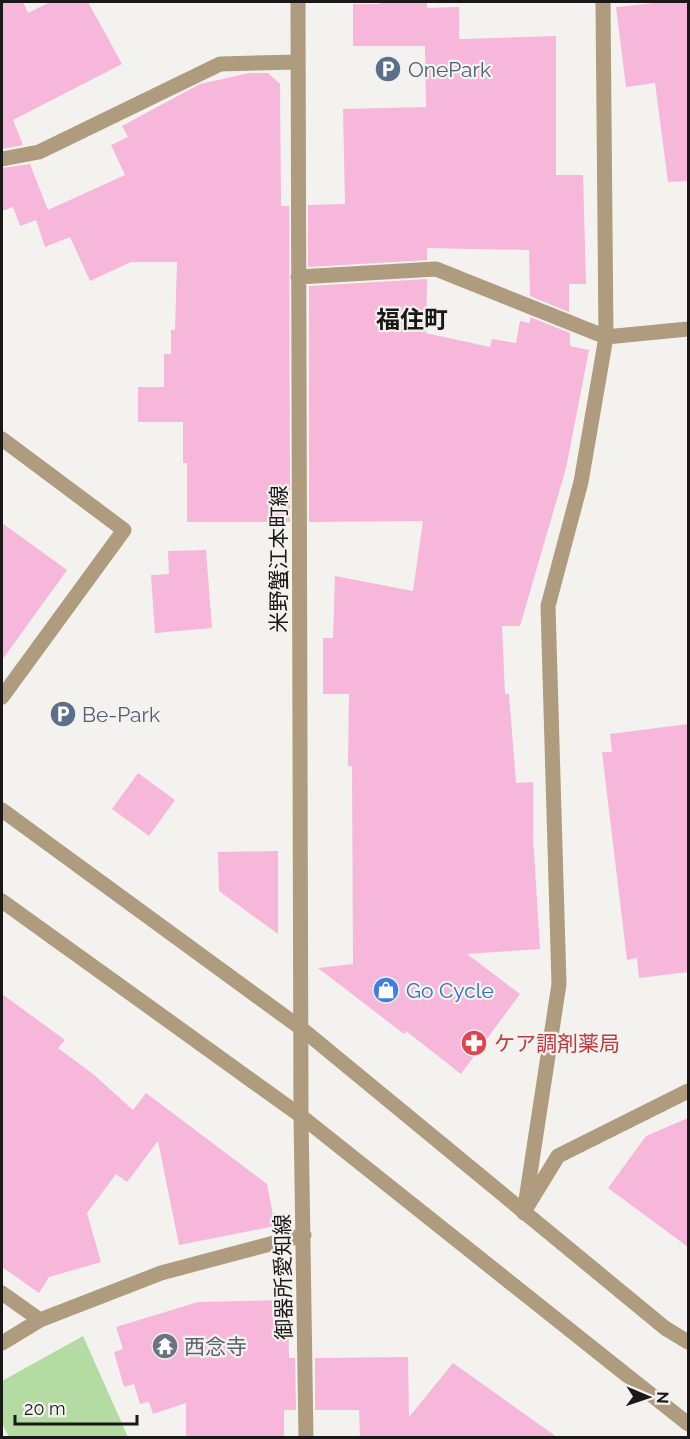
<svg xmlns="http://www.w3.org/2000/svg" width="690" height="1439" viewBox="0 0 690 1439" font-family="Raleway,'Noto Sans JP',sans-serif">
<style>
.green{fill:#b3dba2}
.building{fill:#f6b7da}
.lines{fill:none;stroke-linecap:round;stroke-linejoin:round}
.minor{stroke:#af9b7d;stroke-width:15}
.tertiary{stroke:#af9b7d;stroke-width:15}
.labels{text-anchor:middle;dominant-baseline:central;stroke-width:4.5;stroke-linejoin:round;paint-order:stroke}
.service-label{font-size:21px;fill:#4e5e75;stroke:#f3f2ef;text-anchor:start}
.street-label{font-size:21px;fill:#1a1918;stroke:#f3f2ef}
.shop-label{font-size:21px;fill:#366cbe;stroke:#f3f2ef;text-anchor:start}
.health-label{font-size:21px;fill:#be3a42;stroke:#f3f2ef;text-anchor:start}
.worship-label{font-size:21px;fill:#5b616d;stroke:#f3f2ef;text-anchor:start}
.quarter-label{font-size:24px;font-weight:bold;fill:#1a1918;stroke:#f3f2ef}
</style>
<rect width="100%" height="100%" fill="#f3f2ef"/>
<path class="green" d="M 83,1336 L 128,1437 L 9,1437 L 2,1423 L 2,1381 Z"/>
<path class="building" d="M 2,2 L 23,2 L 28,13 L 50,2 L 88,2 L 122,64 L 13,120 L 23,145 L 2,149 Z
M 380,2 L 427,2 L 427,8 L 459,7 L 459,39 L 556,36 L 556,175 L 583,175 L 586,284 L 569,284 L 569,312 L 530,296 L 529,250 L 427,248 L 427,260 L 308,267 L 308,205 L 345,204 L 343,109 L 426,107 L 425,46 L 353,46 L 353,4 L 380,4 Z
M 665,2 L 688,2 L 688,181 L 668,182 L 655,83 L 626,87 L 616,7 Z
M 249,73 L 268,73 L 280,84 L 281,206 L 289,206 L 290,522 L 187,522 L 187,463 L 183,463 L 183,422 L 138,422 L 138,387 L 164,387 L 164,354 L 171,354 L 171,330 L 175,330 L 177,262 L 131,262 L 90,281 L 70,237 L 45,247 L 36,220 L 20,226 L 13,207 L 2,211 L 2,168 L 30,164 L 48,210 L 125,175 L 111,145 L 128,137 L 122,126 L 200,84 Z
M 427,279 L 426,333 L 490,347 L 492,339 L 516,343 L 520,321 L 530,323 L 530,317 L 570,333 L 570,346 L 589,350 L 566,468 L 520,626 L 502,626 L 505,694 L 509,694 L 516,783 L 533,782 L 533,836 L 540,949 L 467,954 L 520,994 L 461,1074 L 406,1031 L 404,1034 L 318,968 L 353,964 L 352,766 L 348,766 L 349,694 L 323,694 L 323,638 L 333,638 L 335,576 L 413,591 L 423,521 L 309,522 L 309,286 Z
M 2,523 L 67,570 L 2,660 Z
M 206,550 L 212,628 L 155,633 L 151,575 L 169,574 L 168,551 Z
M 688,724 L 688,972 L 639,978 L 637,958 L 627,960 L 602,752 L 612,752 L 610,734 Z
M 138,773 L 175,800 L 149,836 L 112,809 Z
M 278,851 L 278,934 L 219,891 L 218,852 Z
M 2,994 L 65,1040 L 58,1048 L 93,1074 L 133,1110 L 146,1093 L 267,1184 L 275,1226 L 179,1245 L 158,1141 L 127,1182 L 116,1174 L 87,1213 L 101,1262 L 49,1277 L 39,1293 L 2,1267 Z
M 688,1118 L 688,1247 L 608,1188 L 646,1136 Z
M 288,1300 L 289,1358 L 295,1358 L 296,1410 L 284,1410 L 284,1437 L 186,1437 L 186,1403 L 153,1414 L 149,1402 L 140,1404 L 134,1384 L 124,1387 L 114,1352 L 123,1349 L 116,1327 L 198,1302 Z
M 408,1357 L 409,1417 L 453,1363 L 557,1437 L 360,1437 L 359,1410 L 315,1410 L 315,1358 Z"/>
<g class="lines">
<path class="minor" d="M 298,2 L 301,1116 L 306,1438
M 2,159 L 39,152 L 220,64 L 297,62
M 298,277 L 436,269 L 606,337 L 688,329
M 2,439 L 124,530 L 2,697
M 528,1205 L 558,1156 L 688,1091
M 524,1213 L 559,984 L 548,606 L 581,482 L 606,337 L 603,2
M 2,1293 L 40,1320
M 2,1343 L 40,1320 L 161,1273 L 304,1235"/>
<path class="tertiary" d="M 2,810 L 302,1029 L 665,1328 L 688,1342
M 2,901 L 301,1116 L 688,1424"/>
</g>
<defs>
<symbol id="parking-disc" viewBox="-11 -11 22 22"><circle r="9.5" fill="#5c6f8a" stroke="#f3f2ef"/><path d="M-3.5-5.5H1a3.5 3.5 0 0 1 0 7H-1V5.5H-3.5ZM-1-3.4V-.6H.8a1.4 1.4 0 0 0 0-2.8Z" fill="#fff"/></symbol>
<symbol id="shop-disc" viewBox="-11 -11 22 22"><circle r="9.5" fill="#3f7fe0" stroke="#f3f2ef"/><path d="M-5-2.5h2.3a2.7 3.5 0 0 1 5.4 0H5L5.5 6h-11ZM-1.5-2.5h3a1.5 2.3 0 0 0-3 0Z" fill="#fff"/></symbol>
<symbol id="pharmacy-disc" viewBox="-11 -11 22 22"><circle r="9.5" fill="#e0444e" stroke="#f3f2ef"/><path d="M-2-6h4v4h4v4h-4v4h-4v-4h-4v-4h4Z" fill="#fff"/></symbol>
<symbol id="temple-disc" viewBox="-11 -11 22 22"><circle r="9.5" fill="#6b7280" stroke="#f3f2ef"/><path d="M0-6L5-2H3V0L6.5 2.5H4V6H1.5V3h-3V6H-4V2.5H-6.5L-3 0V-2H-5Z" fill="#fff"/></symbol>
</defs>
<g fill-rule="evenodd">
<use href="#parking-disc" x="373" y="54" width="30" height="30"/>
<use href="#parking-disc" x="48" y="699" width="30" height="30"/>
<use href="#shop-disc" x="371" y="975" width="30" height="30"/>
<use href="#pharmacy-disc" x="459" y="1028" width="30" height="30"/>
<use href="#temple-disc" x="150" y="1331" width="30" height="30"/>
</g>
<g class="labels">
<g class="service-label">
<text x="408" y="69">OnePark</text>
<text x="82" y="714">Be-Park</text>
</g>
<g class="street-label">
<text transform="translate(278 559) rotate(-90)">米野蟹江本町線</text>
<text transform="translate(283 1277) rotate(-91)">御器所愛知線</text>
</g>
<g class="shop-label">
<text x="406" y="990">Go Cycle</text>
</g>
<g class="health-label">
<text x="494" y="1043">ケア調剤薬局</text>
</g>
<g class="worship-label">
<text x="184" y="1346">西念寺</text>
</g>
<g class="quarter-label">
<text x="412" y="319">福住町</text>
</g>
</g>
<rect width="690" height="1439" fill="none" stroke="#1a1918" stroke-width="6"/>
<g transform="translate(648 1397) rotate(92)" stroke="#f3f2ef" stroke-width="4.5" paint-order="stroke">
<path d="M0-4.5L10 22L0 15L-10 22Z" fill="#1a1918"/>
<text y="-9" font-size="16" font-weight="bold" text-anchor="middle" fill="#1a1918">N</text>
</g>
<path d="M15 1415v9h122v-9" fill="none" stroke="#1a1918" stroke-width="3"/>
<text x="24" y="1415" font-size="18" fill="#1a1918" stroke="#f3f2ef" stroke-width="4.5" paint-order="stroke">20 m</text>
</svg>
